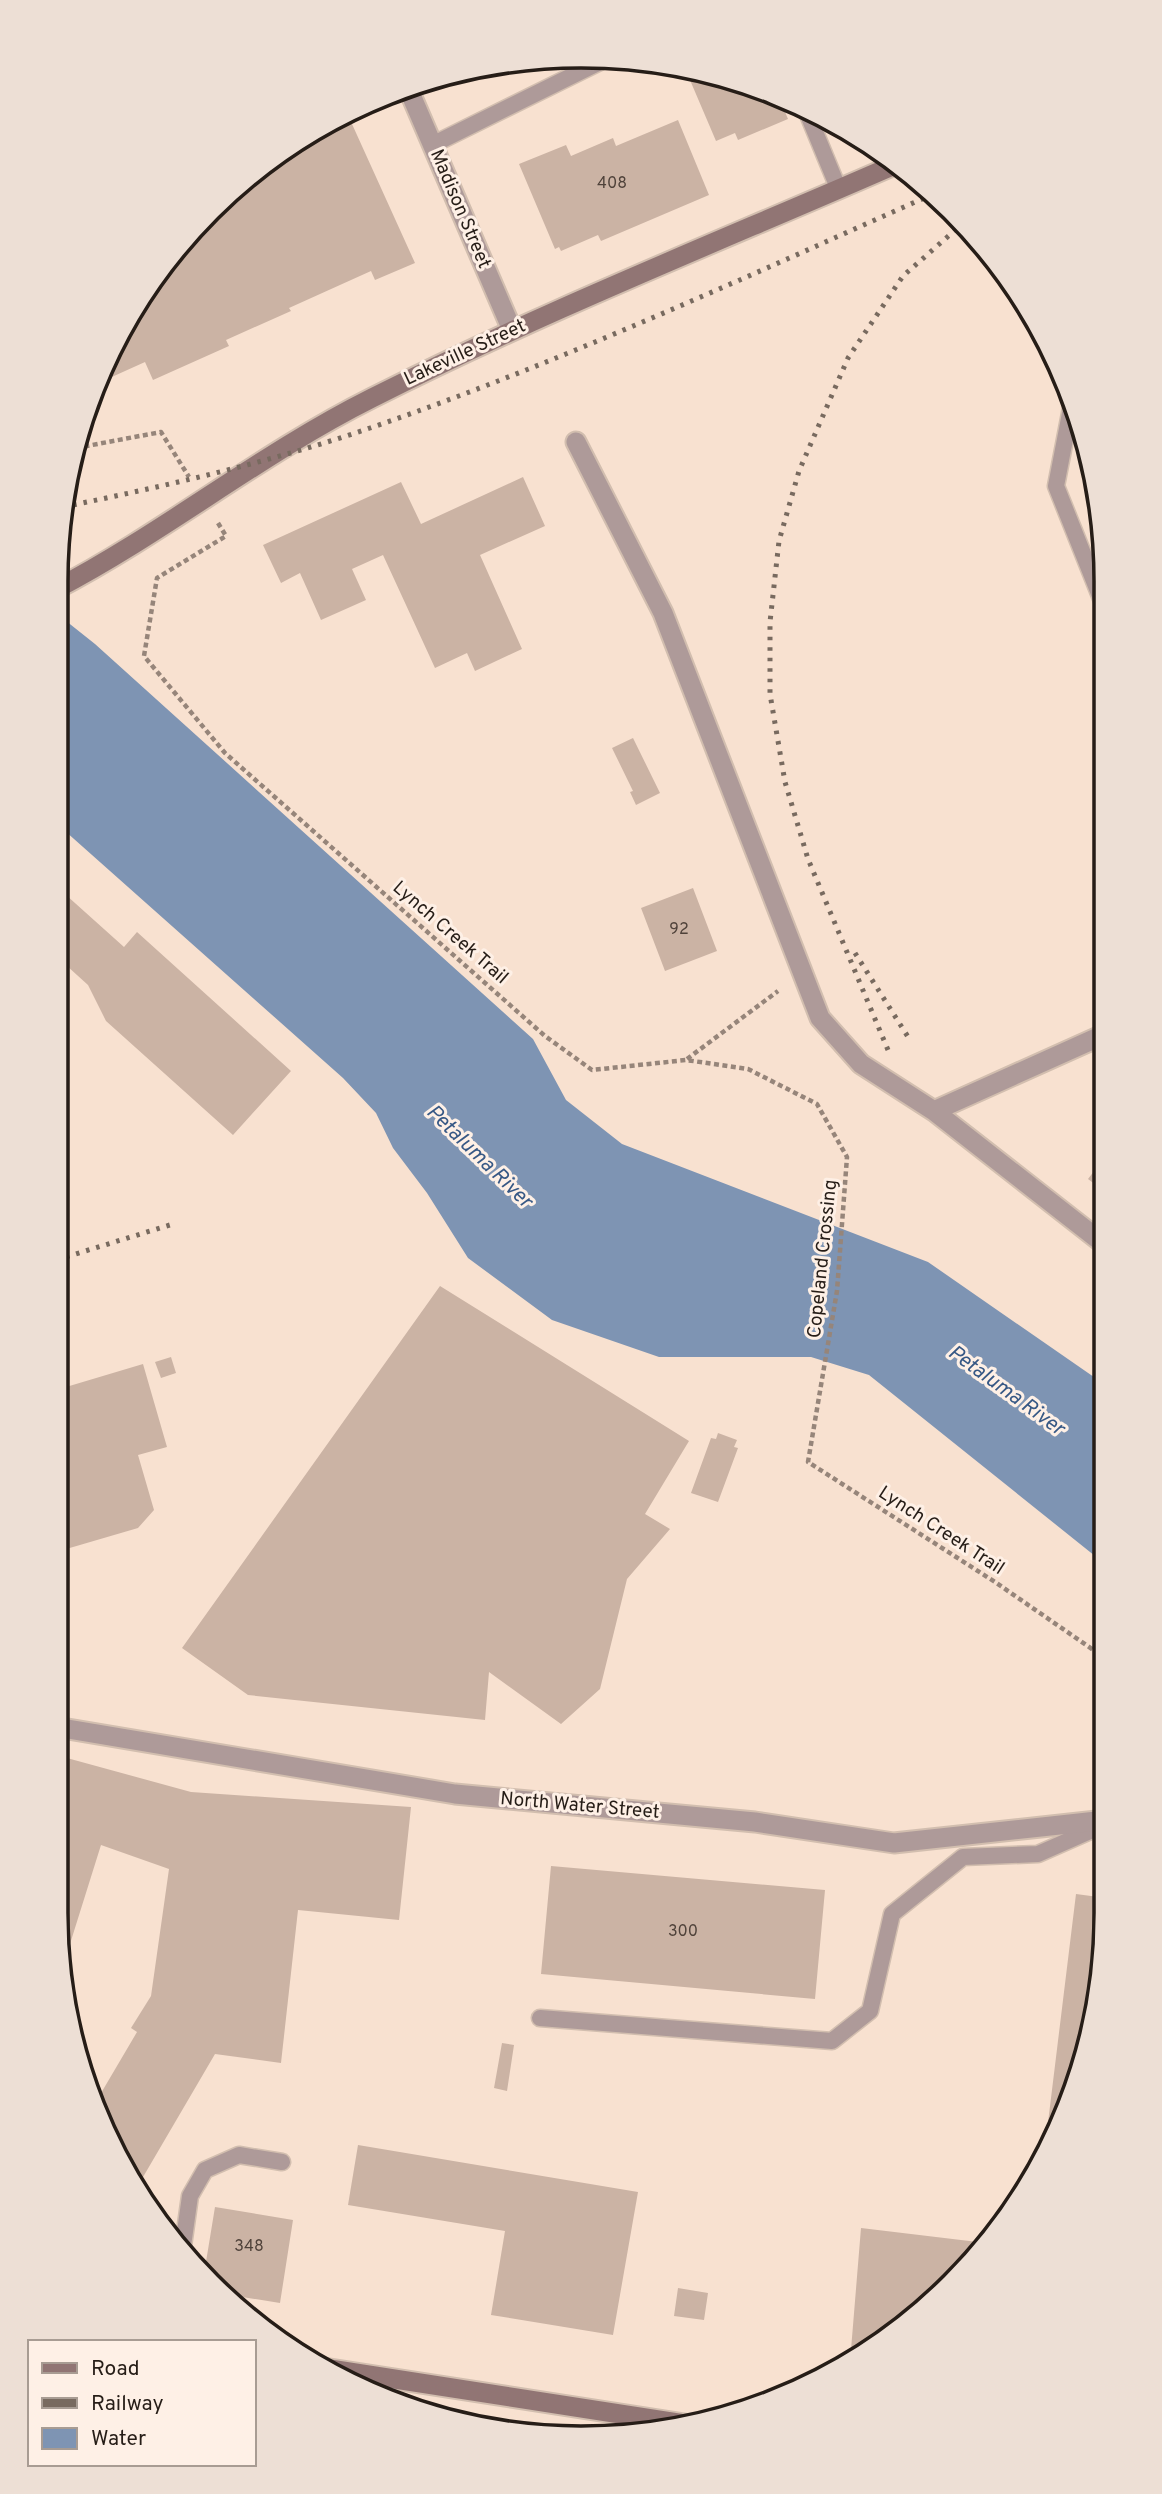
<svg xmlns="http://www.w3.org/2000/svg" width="1162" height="2494" viewBox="0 0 1162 2494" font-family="Overpass,sans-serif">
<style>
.water{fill:#7e94b3}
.building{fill:#cbb3a4}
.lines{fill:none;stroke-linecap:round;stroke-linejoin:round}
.service-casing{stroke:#d2beaf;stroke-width:19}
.minor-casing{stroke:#d2beaf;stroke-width:23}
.secondary-casing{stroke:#d2beaf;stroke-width:23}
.path{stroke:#96857a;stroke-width:4.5;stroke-dasharray:5 3.5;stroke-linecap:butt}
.service{stroke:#ae9a99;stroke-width:16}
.minor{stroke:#ae9a99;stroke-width:19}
.secondary{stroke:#917574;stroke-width:19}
.rail{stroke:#786a5f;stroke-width:5;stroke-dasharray:3.5 7;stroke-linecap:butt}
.labels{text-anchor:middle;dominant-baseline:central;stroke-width:6;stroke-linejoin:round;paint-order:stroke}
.number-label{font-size:16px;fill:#4f423a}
.street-label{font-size:19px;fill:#261d17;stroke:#fef0e6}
.water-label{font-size:21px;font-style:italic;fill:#375885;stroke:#fef0e6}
.rim{fill:none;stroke:#261d17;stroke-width:3.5}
</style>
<rect width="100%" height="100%" fill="#f8e1d0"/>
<path class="water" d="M 56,613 L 95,644 L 533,1039 L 566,1100 L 622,1144 L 928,1262 L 1104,1384 L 1105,1564 L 869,1375 L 811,1357 L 659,1357 L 552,1320 L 468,1258 L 427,1193 L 393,1148 L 376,1113 L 343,1078 L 56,823 Z"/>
<path class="building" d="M 684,66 L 778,95 L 788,119 L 738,140 L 735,133 L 716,141 Z
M 347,113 L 415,263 L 375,280 L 371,271 L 289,308 L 291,311 L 226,340 L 229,346 L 153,380 L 145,362 L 94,385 L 144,290 L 209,210 L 289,145 Z
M 678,120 L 709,195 L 601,241 L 598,235 L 561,251 L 559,247 L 555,249 L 519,164 L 566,145 L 571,156 L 613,138 L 616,146 Z
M 523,477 L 545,526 L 480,555 L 522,649 L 475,671 L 467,653 L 435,668 L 383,555 L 352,569 L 366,600 L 321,620 L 300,573 L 281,583 L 263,545 L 401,482 L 421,524 Z
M 633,738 L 660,793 L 636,805 L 630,792 L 633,791 L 612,748 Z
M 56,886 L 124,947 L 137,932 L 291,1071 L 233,1135 L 106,1021 L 88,985 L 56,956 Z
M 693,888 L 717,951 L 665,971 L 641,908 Z
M 1104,1158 L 1104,1191 L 1088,1179 Z
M 440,1286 L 689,1441 L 645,1514 L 670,1529 L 627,1579 L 600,1689 L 561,1724 L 489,1672 L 485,1720 L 248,1695 L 182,1648 Z
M 171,1357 L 176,1373 L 161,1378 L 155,1362 Z
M 143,1364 L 167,1447 L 138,1455 L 154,1510 L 138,1528 L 56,1552 L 56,1390 Z
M 718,1433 L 737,1440 L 734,1447 L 738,1448 L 718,1502 L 691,1493 L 711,1438 L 716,1439 Z
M 56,1755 L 191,1792 L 411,1807 L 399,1920 L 298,1910 L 281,2063 L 215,2054 L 136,2189 L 126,2175 L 94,2105 L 137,2032 L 131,2028 L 151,1996 L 169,1869 L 101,1845 L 64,1963 L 56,1913 Z
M 551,1866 L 825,1890 L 815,1999 L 541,1974 Z
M 1076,1894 L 1106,1898 L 1096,2015 L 1066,2114 L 1045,2147 Z
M 502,2043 L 514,2045 L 507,2091 L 494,2088 Z
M 358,2145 L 638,2192 L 613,2335 L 491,2315 L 505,2231 L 348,2205 Z
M 215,2207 L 293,2220 L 280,2303 L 230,2295 L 204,2274 Z
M 861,2228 L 986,2243 L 975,2259 L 850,2362 Z
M 678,2288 L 708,2293 L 704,2320 L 674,2316 Z"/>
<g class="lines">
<defs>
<path id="service" d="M 806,110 L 839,190
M 432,145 L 606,59
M 1072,403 L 1056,486 L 1102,601
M 540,2018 L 832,2041 L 870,2011 L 892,1914 L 963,1857 L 1038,1854 L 1106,1824
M 182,2253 L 190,2196 L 205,2170 L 239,2155 L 282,2162"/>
<path id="minor" d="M 408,88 L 512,330
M 576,442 L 663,613 L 820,1018 L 861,1064 L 934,1111 L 1104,1244
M 934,1111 L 1103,1035
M 56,1727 L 455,1794 L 755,1822 L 894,1843 L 1106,1820"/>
<path id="secondary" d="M 56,589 C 165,532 262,453 372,398 C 544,311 723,240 899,163
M 317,2367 L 691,2425"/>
</defs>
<use href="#service" class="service-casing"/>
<use href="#minor" class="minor-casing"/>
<use href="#secondary" class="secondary-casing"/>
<path class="path" d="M 76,448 L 161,432 L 189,477
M 218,523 L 226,536 L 157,578 L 144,656 L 225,753 L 545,1036 L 592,1070 L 686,1060 L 748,1069 L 817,1104 L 847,1157 L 837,1291 L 808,1462 L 995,1582 L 1105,1658
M 687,1059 L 778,991"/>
<use href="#service" class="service"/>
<use href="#minor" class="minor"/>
<use href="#secondary" class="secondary"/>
<path class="rail" d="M 63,507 C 166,486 271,462 370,428 C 562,362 746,277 931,195
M 855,953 L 910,1040
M 888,1050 L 808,859 L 785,782 L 770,694 L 770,622 L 779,541 L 799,471 L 848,358 L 903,276 L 961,225
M 56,1260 L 173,1224"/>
</g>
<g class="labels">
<g class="number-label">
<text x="612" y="184">408</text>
<text x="679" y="930">92</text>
<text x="683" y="1932">300</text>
<text x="249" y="2247">348</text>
</g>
<g class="street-label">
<text transform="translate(460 209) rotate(67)">Madison Street</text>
<text transform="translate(465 353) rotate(-25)">Lakeville Street</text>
<text transform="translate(450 933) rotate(41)">Lynch Creek Trail</text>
<text transform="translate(823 1259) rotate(-84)">Copeland Crossing</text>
<text transform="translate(941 1531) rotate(33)">Lynch Creek Trail</text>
<text transform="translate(580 1806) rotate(5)">North Water Street</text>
</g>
<g class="water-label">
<text transform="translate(479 1157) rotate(44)">Petaluma River</text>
<text transform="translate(1006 1391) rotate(36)">Petaluma River</text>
</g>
</g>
<path d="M0 0H1162V2494H0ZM581 68H581A513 513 0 0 1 1094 581V1913A513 513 0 0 1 581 2426H581A513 513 0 0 1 68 1913V581A513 513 0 0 1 581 68Z" fill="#eddfd5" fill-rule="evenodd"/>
<path class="rim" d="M581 68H581A513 513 0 0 1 1094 581V1913A513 513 0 0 1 581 2426H581A513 513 0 0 1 68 1913V581A513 513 0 0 1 581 68Z"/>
<rect x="28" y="2340" width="228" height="126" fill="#fef0e6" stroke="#a89c93" stroke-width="2"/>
<rect x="42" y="2363" width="35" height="10" fill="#917574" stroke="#a89c93" stroke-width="2"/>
<text x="91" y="2375" font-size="21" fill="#261d17">Road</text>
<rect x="42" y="2398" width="35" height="10" fill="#786a5f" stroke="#a89c93" stroke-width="2"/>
<text x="91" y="2410" font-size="21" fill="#261d17">Railway</text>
<rect x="42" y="2428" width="35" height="21" fill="#7e94b3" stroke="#a89c93" stroke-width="2"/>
<text x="91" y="2445" font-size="21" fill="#261d17">Water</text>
</svg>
